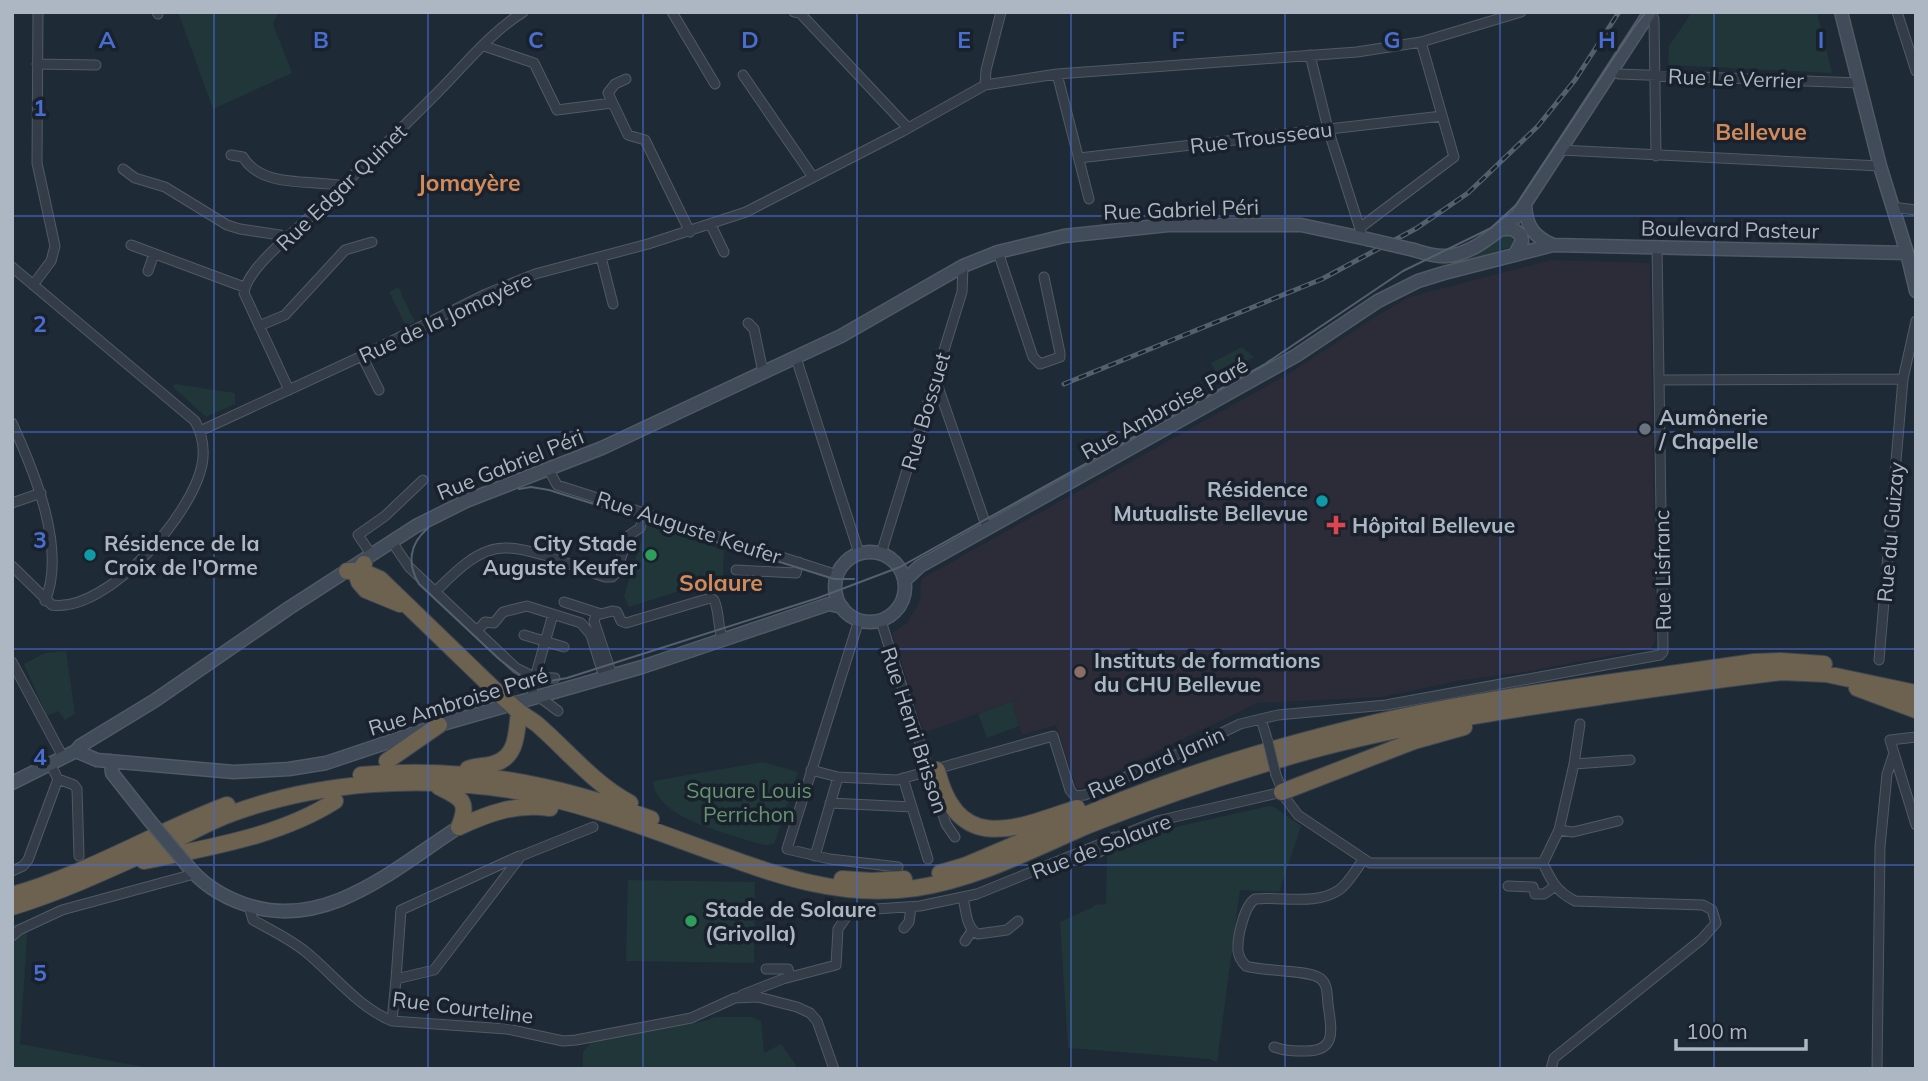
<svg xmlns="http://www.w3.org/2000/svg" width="1928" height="1081" viewBox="0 0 1928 1081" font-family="Mulish,sans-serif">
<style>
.medical{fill:#2c2b38}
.green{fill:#213638}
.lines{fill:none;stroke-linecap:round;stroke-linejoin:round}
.street-casing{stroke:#505a65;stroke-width:11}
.secondary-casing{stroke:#505a65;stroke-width:15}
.highway-casing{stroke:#3d4752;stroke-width:18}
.street{stroke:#333c47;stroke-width:9}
.secondary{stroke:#414b5a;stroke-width:12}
.highway{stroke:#6d6150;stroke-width:16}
.tram{stroke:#55606e;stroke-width:2}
.rail-casing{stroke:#55606e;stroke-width:5}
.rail{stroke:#19212c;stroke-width:2.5;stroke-dasharray:8;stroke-linecap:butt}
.street-bridge-casing{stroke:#505a65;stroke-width:11;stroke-linecap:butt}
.secondary-bridge-casing{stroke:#505a65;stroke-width:15;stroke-linecap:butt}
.highway-bridge-casing{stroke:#3d4752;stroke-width:18;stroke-linecap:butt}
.street-bridge{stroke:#333c47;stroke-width:9}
.secondary-bridge{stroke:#414b5a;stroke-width:12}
.highway-bridge{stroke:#6d6150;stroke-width:16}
.grid{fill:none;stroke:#486ed2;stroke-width:2;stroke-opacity:0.55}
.worship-dot{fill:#6b7280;stroke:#19212c;stroke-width:2.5}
.culture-dot{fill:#0f9aa8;stroke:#19212c;stroke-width:2.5}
.health-dot{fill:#e0444e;stroke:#19212c;stroke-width:2.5}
.leisure-dot{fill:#2e9e5b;stroke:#19212c;stroke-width:2.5}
.education-dot{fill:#8d6e63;stroke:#19212c;stroke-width:2.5}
.labels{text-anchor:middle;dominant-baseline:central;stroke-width:7;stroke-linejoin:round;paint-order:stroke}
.street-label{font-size:21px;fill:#adb7c4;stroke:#19212c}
.poi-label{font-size:21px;font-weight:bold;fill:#adb7c4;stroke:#19212c;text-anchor:start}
.park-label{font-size:21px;fill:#65946e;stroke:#19212c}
.neighbourhood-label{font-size:23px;font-weight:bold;fill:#d38a59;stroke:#19212c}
.grid-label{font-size:23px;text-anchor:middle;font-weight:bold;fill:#486ed2;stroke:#19212c;stroke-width:7;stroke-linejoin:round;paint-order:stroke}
</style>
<rect width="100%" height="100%" fill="#1f2a37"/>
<path class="medical" d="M 1551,260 L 1650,263 L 1656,640 L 1651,648 L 1519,673 L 1462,680 L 1382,697 L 1257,703 L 1080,789 L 1076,787 L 1056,725 L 1022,735 L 1012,701 L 924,733 L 892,633 L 906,624 L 916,608 L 920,599 L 921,579 L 1290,373 L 1375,317 L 1409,297 Z"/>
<path class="green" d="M 178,12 L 282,12 L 277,15 L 273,24 L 292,73 L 213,109 Z
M 1692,12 L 1817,12 L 1832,73 L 1668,65 L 1669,46 Z
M 1508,232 L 1515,238 L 1514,246 L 1447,267 L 1437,263 Z
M 398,287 L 415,322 L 406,326 L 389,292 Z
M 1242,347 L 1254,357 L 1218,376 L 1211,363 Z
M 175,384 L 235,393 L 235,404 L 206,417 L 173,387 Z
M 646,525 L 724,550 L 723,577 L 629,607 L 624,596 Z
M 66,651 L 75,714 L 65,720 L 58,711 L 47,716 L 24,664 L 45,653 Z
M 1012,701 L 1019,726 L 987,738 L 978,714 Z
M 763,762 L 798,772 L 774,844 L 765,845 L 752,842 C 722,831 656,818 653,781 Z
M 1269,806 L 1276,808 L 1301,826 L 1279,892 L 1240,890 L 1217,1063 L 1210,1059 L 1068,1048 L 1060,922 L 1093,907 L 1094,905 L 1106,904 L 1107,856 L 1127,838 Z
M 628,880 L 755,882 L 754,963 L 626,961 Z
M 28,921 L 20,1044 L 155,1069 L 12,1069 L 12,925 Z
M 714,1017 L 751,1017 L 761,1021 L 764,1053 L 781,1044 L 796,1065 L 795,1069 L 583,1069 L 583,1052 L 591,1042 L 709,1020 Z"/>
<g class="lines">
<defs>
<path id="street" d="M 157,12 L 158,14
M 672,12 L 715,84
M 794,12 L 800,13 L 908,128
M 1650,12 L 1654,19 L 1656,156
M 1897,12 L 1916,71
M 484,46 L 534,63 L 557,110 L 612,103
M 1310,55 L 1328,129 L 1361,232
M 37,64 L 96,65
M 1613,71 L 1619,74 L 1860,83
M 1057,74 L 1089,199
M 743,75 L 813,177
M 626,79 L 615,84 L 608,93 L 628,135 L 645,140 L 690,232
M 985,85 L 986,70 L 1001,12
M 1561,150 L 1880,166
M 231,155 L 243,157 C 262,189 311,179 343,186
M 1079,158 L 1442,116
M 123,169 L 135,178 L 165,187 L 227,225 L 240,229 L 280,235 L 286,239
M 1892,207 L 1916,210
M 711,225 L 724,252
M 1361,227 L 1454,157 L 1421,42
M 131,245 L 244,287
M 998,252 L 1033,357 L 1040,364 L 1060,357 L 1060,353 L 1044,277
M 601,257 L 613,304
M 12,267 L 195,421 C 201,432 204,444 203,457 C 200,508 107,614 52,605 L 12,566
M 148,271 L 154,254
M 33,285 L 51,261 L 55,246 L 37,163 L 38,12
M 748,323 L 754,329 L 763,372
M 259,326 L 285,315 L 345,250 L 372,242
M 362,356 L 379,390
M 796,358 L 859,553
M 935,378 L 987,528
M 1659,380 L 1903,379
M 289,390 L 244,293 C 247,270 285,240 302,224 C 348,182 392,138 437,93 C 464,66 490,33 523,12
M 12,423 C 34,471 67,549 45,601
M 200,431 L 362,356 L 486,294 L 535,274 L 648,244 L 746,212 L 903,131 L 985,85 L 1057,74 L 1357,52 L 1421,42 L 1521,12
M 549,470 L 557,485 L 831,573 L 834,577
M 12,503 L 41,493
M 392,542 L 409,567 L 516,668 L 534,677 L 555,678
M 371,554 L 358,535 L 385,516 L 423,480
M 881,554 L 962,292 L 963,266
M 736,570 L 796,573 L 799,562
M 439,588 C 456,571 479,548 504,548 C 531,547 578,568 605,577 L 612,577 L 616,573 L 628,536 L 640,528 L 645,513
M 564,602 L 601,614 L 612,611 L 617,612 L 621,621 L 626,623 L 710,598 L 714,600 C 720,613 717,626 723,640
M 597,613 L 594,621 L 612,675
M 553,614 L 532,688 L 534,698 L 542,699 L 558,711
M 859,620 L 787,849 L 830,859 L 898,867
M 881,621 L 946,824 L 955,837
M 477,631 L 485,622 L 494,623 L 503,612 L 527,606 L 581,623 L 591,635 L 604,677
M 524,635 L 564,647
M 1879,660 L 1903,379 L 1916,321
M 12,662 L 63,757
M 1261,719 L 1268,742
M 1916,737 L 1890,740 L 1916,825
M 1574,764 L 1630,760
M 811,770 L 838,777 L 897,780 L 1053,736 L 1070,790 L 1075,796 L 1085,795 L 1176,755 L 1240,724 L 1278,715 L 1386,705 L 1660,655 L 1663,652 L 1663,647 L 1657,246
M 1276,775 L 1286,799 L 1298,815 L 1370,863 L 1543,863 L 1559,830 L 1574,764 L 1580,724
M 903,778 L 928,859
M 58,779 L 74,785 L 77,789 L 79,856
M 830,803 L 912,807
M 1559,830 L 1573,832 L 1618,821
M 1093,855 L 1111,846 L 1114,837
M 815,856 L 838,777
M 1543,863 C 1551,881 1557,892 1575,901 L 1703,905 L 1712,910 L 1716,923 L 1702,939 L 1554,1058 L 1551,1069
M 12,871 L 23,866 L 28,860 L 58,779 L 50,764
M 1508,886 L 1533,887 L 1535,894 L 1544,894 L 1554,887
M 963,897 C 966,911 966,928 978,934 L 1007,930 L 1018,921
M 249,906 L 253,920 C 271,930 290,939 306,952 C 334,975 358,1007 392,1021 L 507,1029 L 563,1041 L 576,1040 L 691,1018 L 735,998 L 758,997 L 797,1007 L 810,1013 L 817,1021 L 834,1069
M 904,928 L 909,922 L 911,907
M 12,936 L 19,930 L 62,910 L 194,874
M 965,941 L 972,931
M 766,969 L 788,969 L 790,977
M 396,979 L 401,910 L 519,856
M 742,995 L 783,979 L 836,965 L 838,929 L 849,913 L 861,910 L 920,906 L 977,894 L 1157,821 L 1282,792
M 392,1021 L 396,979 L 434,970 L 521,856 L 593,827
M 1274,1047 C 1285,1051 1294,1051 1306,1051 C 1338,1051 1331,1028 1328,1004 C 1327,995 1328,985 1321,979 C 1309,969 1264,972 1246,966 C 1242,962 1239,958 1238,951 C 1237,938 1244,906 1255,899 C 1282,896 1315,906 1339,890 C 1349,883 1356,869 1364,859
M 1877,1069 L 1880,847 L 1887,774 L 1893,756"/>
<path id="secondary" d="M 1841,12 L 1880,166 L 1907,253 L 1916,291
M 1525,205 C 1526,226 1534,237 1553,245
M 1501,229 L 1513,229 L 1521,235 L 1522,241 L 1515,254
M 1414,250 C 1424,253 1435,257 1446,256 C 1472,255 1497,232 1517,216 L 1650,12
M835 587a35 35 0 1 1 70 0a35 35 0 1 1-70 0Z
M 905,580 L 920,566 L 1297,355 L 1378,301 L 1418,281 L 1444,273 L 1553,245 L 1907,253
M 76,751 L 97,760 L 234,772 L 289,769 L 326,763 L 439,725 L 642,667 L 829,604 L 842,607
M 111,761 L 112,773 L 150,821
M 12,783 L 76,751 L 80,746 L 154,701 L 289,608 L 416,526 L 466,501 L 602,448 L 841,336 L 963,266 L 998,252 L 1064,236 L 1168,225 L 1301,225 L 1367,239
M 187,865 C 202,884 221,896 244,904 C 325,933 395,868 459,827"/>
<path id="highway" d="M 364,564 L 357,576 L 359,582 L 366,590 L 400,604
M 347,571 L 362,571 L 380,579 L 496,691
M 1857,688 L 1916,710
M 516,709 C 522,715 531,719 538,725 C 568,751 594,784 630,803
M 387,761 L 439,725
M 468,769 C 477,765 487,767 496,763 C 518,755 516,732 519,713
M 937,770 C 958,856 1017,828 1077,808
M 361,775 C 465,766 554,783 651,819
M 439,787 C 461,798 470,801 459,827
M 1282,792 L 1414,741 L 1464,727
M 459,827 C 489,813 517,803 550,808
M 144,861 C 209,847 278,837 335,801
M 940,873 L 964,866 C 1031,838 1097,808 1165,784 C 1234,759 1306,739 1378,722 C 1502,694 1629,681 1754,662 L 1781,661 L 1824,664
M 842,879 L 872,881 L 904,879
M 12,895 C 87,874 155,832 227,805
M 12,907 C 71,889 127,861 183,836 C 199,828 216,819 233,813 C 321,781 424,775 516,791 C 583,803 646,828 710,851 C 779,876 841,899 916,888 C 977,879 1033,849 1089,825 C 1152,800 1217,778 1281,759 C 1385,728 1492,712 1598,697 C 1660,688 1720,679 1782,672 L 1826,674 L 1916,693"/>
</defs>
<use href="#street" class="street-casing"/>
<use href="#secondary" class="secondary-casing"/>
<use href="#highway" class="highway-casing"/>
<use href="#street" class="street"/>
<use href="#secondary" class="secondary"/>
<use href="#highway" class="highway"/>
<path class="tram" d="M 519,489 L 531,487 L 549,490 L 834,579 L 854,579
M 428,528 C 409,544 407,564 419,584 L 499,659 L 521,676 L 545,682 L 567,678 L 818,598 L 900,567 L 1265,364 L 1403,271 L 1491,228 L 1516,205 L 1634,27 L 1646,12"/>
<defs>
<path id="rail" d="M 1064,384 L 1322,279 L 1417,228 L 1468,193 L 1538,126 L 1575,80 L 1619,12"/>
</defs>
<use href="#rail" class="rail-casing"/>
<use href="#rail" class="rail"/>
<defs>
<path id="street-bridge" d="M 1268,742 L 1276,775"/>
<path id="secondary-bridge" d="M 1367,239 L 1414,250
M 150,821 L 187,865"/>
<path id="highway-bridge" d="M 496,691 L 516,709"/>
</defs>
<use href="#street-bridge" class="street-bridge-casing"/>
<use href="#secondary-bridge" class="secondary-bridge-casing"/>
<use href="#highway-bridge" class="highway-bridge-casing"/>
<use href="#street-bridge" class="street-bridge"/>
<use href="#secondary-bridge" class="secondary-bridge"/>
<use href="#highway-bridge" class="highway-bridge"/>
</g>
<path class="grid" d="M 214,12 L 214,1069M 428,12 L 428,1069M 643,12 L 643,1069M 857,12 L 857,1069M 1071,12 L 1071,1069M 1285,12 L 1285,1069M 1500,12 L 1500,1069M 1714,12 L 1714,1069M 12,216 L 1916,216M 12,432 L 1916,432M 12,649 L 1916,649M 12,865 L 1916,865"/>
<circle class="worship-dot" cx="1645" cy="429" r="7"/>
<g class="culture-dot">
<circle cx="1322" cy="501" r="7"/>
<circle cx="90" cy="555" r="7"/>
</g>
<path class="health-dot" d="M1332.5 514.5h7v7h7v7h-7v7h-7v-7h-7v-7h7z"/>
<g class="leisure-dot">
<circle cx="651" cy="555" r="7"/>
<circle cx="691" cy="921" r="7"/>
</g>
<circle class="education-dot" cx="1080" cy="672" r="7"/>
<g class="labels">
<g class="street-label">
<text transform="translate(1736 78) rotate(2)">Rue Le Verrier</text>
<text transform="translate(1261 137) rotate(-7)">Rue Trousseau</text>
<text transform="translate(341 187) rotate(-44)">Rue Edgar Quinet</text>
<text transform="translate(1181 209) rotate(-2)">Rue Gabriel Péri</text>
<text transform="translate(1730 229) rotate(1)">Boulevard Pasteur</text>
<text transform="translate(445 317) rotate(-25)">Rue de la Jomayère</text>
<text transform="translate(1164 408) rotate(-29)">Rue Ambroise Paré</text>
<text transform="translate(925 411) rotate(-73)">Rue Bossuet</text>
<text transform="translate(510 464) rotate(-22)">Rue Gabriel Péri</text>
<text transform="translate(689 527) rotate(18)">Rue Auguste Keufer</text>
<text transform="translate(1890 532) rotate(-85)">Rue du Guizay</text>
<text transform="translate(1662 570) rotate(-91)">Rue Lisfranc</text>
<text transform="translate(458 701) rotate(-17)">Rue Ambroise Paré</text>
<text transform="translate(915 730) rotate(72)">Rue Henri Brisson</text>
<text transform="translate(1156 762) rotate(-24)">Rue Dard Janin</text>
<text transform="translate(1101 846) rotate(-21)">Rue de Solaure</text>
<text transform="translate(463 1007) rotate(7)">Rue Courteline</text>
</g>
<g class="poi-label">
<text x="1659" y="417">Aumônerie<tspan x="1659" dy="24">/ Chapelle</tspan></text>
<text x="1308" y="489" text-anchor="end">Résidence<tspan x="1308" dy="24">Mutualiste Bellevue</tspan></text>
<text x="1352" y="525">Hôpital Bellevue</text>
<text x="104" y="543">Résidence de la<tspan x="104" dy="24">Croix de l'Orme</tspan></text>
<text x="637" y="543" text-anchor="end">City Stade<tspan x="637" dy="24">Auguste Keufer</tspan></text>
<text x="1094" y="660">Instituts de formations<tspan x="1094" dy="24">du CHU Bellevue</tspan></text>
<text x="705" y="909">Stade de Solaure<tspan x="705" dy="24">(Grivolla)</tspan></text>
</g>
<g class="park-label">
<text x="749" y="790">Square Louis<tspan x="749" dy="24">Perrichon</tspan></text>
</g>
<g class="neighbourhood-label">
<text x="1761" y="131">Bellevue</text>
<text x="469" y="182">Jomayère</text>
<text x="721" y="582">Solaure</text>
</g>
</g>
<g class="grid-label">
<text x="107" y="48">A</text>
<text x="321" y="48">B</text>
<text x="536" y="48">C</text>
<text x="750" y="48">D</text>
<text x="964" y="48">E</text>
<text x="1178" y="48">F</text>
<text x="1392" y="48">G</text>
<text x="1607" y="48">H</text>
<text x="1821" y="48">I</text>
<text x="40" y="116">1</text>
<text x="40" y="332">2</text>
<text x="40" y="548">3</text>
<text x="40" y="765">4</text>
<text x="40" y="981">5</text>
</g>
<rect width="1928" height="1081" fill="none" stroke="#adb7c4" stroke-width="28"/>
<path d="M1676 1039v10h130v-10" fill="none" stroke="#adb7c4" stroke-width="3.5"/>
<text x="1686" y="1039" font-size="21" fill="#adb7c4" stroke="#19212c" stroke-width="5" paint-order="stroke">100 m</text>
</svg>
